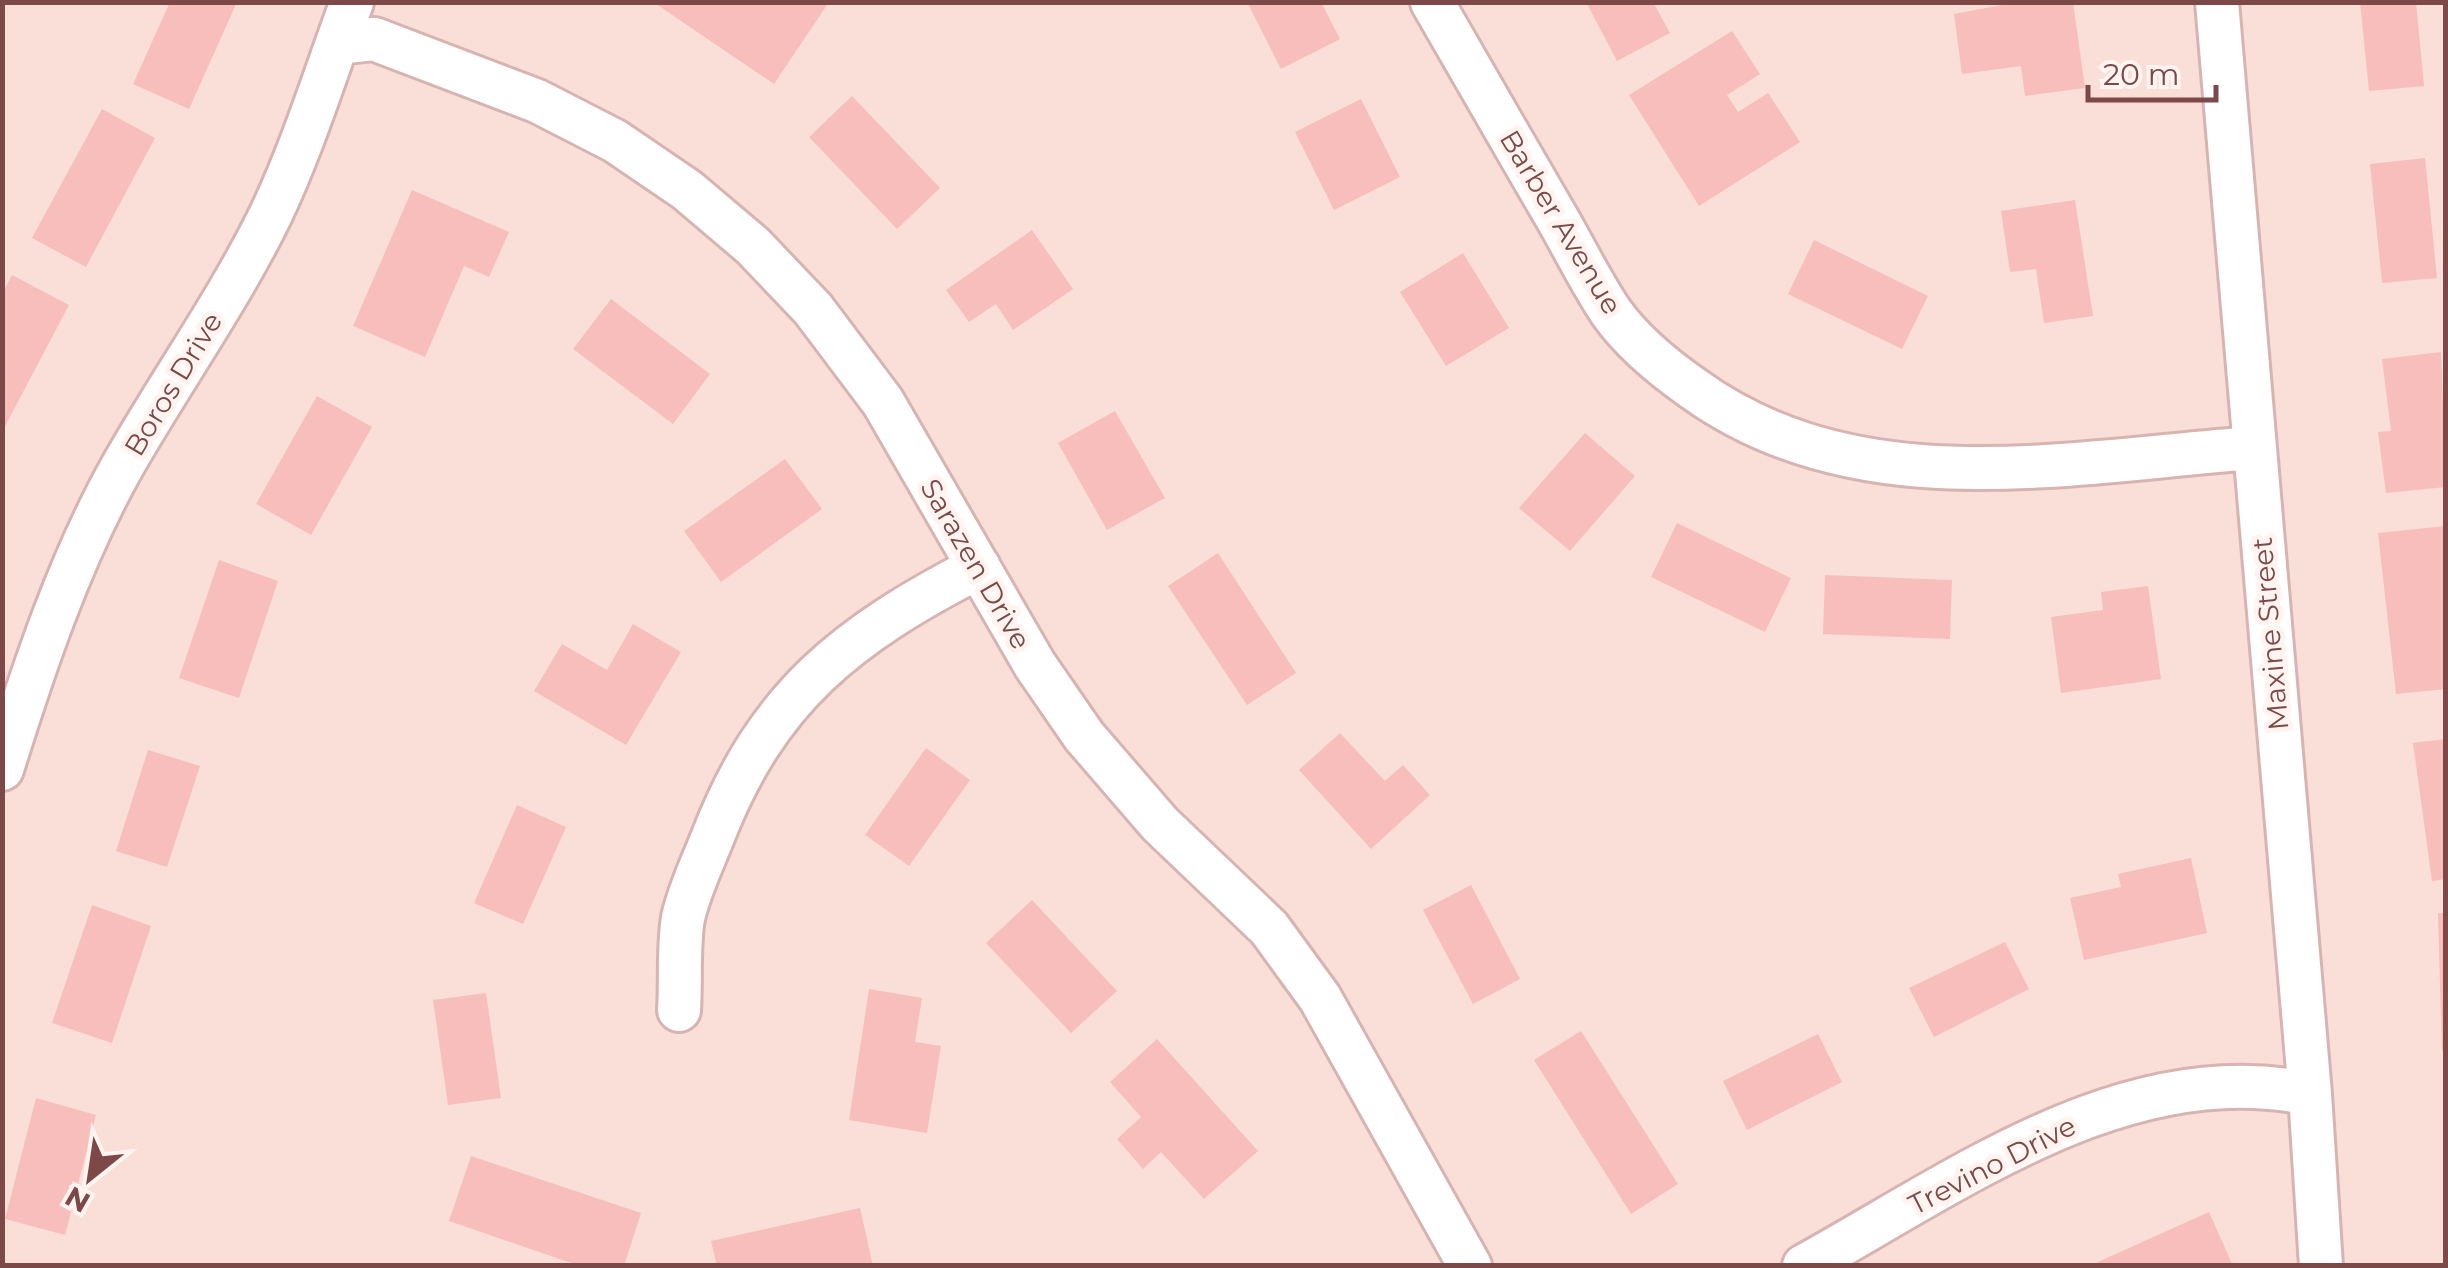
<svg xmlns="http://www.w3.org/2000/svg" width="2448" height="1268" viewBox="0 0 2448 1268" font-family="Montserrat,sans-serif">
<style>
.residential{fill:#f9dfd8}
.building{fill:#f7bebc}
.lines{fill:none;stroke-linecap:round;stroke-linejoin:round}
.minor-casing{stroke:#d7b4b1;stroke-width:48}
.minor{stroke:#fff;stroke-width:42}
.labels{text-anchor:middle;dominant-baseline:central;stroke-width:10;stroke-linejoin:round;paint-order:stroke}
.street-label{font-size:28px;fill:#7d4848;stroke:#fff4f0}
</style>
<rect width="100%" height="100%" fill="#ffeee8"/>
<path class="residential" d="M 2,3 L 2445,3 L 2445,1265 L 3,1265 Z"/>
<path class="building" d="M 170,2 L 237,2 L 189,109 L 133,84 Z
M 653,2 L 829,2 L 774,84 Z
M 1247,2 L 1321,2 L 1340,39 L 1281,69 Z
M 1586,2 L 1653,2 L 1670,33 L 1617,61 Z
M 2018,2 L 2073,2 L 2085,88 L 2025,96 L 2021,66 L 1962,74 L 1954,14 Z
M 2360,2 L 2416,2 L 2424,86 L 2369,91 Z
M 1732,31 L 1760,74 L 1727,95 L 1738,112 L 1768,93 L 1800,142 L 1699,206 L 1629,95 Z
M 852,96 L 940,188 L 897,229 L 809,137 Z
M 1361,99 L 1400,177 L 1334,210 L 1295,132 Z
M 102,109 L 155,138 L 86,267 L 32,238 Z
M 2425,158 L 2437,278 L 2382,283 L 2370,164 Z
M 412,190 L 509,232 L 489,277 L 464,266 L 425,357 L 353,326 Z
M 2075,200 L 2093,316 L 2044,323 L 2036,269 L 2010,272 L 2001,211 Z
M 1032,230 L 1073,289 L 1013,330 L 996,304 L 969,322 L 946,290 Z
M 1814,240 L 1928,296 L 1902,349 L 1788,294 Z
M 1463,253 L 1509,328 L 1446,366 L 1400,292 Z
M 12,275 L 69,305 L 2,432 L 2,294 Z
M 611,299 L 710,374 L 673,424 L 573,349 Z
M 2441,352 L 2446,487 L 2386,493 L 2378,432 L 2391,431 L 2382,359 Z
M 317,396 L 372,427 L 311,535 L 256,504 Z
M 1115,411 L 1165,498 L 1107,530 L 1058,443 Z
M 1585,433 L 1635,476 L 1570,551 L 1519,508 Z
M 785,459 L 822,509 L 721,582 L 684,531 Z
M 1677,523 L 1791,578 L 1765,632 L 1651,577 Z
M 2446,526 L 2446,689 L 2396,694 L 2378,533 Z
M 1218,553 L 1296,673 L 1247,705 L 1168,586 Z
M 219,560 L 278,581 L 239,698 L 179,678 Z
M 1825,575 L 1952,580 L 1950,639 L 1823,634 Z
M 2148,586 L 2161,679 L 2061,693 L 2051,617 L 2103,610 L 2101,592 Z
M 633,624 L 681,652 L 626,745 L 534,691 L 562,644 L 607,670 Z
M 1340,733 L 1385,781 L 1403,765 L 1430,795 L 1371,849 L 1299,770 Z
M 2446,739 L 2446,879 L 2432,881 L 2413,743 Z
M 926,748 L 970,780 L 909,866 L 865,835 Z
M 148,750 L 200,766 L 167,867 L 116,851 Z
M 517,805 L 566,827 L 523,924 L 474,903 Z
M 2191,858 L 2207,933 L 2084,960 L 2070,898 L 2121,887 L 2118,874 Z
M 1471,885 L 1520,979 L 1473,1004 L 1423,910 Z
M 1032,900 L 1117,991 L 1071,1033 L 986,943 Z
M 92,905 L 151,926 L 112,1043 L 52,1023 Z
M 2438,913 L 2446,913 L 2446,1051 L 2442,1051 Z
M 2005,942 L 2029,989 L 1934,1037 L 1909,988 Z
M 869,989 L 922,998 L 915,1042 L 941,1046 L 927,1133 L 849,1120 Z
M 486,993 L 501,1098 L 448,1105 L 433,1000 Z
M 1581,1031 L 1678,1184 L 1631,1214 L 1534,1060 Z
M 1818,1034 L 1842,1082 L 1747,1130 L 1723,1081 Z
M 1157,1039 L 1258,1151 L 1204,1199 L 1161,1152 L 1143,1169 L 1117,1139 L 1141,1117 L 1110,1082 Z
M 36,1098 L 96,1115 L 65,1235 L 5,1219 Z
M 471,1156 L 641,1213 L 624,1266 L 580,1266 L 449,1221 Z
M 860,1208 L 873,1266 L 717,1266 L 711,1241 Z
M 2209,1212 L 2233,1266 L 2089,1266 Z"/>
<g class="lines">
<defs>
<path id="minor" d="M 1432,2 C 1473,73 1513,143 1554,213 C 1573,245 1590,281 1611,312 C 1632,342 1664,368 1694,389 C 1858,507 2066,462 2254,448
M 2217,2 L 2310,1094 L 2321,1266
M 337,43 L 374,39 L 537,101 L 615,141 L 687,190 L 753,246 L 813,309 L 883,402 L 1035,665 L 1084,736 L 1160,824 L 1269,928 L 1320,998 L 1470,1266
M 2,769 C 34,667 70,559 123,465 C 171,381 227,303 270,216 C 303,147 325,74 352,2
M 679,1010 C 681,981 678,947 683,918 C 689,891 702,864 712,839 C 767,696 847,635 979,567
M 1804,1266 C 1955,1183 2128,1054 2310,1094"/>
</defs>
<use href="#minor" class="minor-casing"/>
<use href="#minor" class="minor"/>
</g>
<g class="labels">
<g class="street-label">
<text transform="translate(1561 222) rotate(59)">Barber Avenue</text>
<text transform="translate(173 384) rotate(-59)">Boros Drive</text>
<text transform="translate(976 564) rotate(60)">Sarazen Drive</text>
<text transform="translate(2270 634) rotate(-95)">Maxine Street</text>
<text transform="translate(1992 1165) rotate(-27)">Trevino Drive</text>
</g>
</g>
<rect width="2448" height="1268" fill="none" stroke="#7d4848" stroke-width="10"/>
<g transform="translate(90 1178) rotate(210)" stroke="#fff4f0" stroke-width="8" paint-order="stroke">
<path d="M0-8L18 38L0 25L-18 38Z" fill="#7d4848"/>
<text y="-15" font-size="28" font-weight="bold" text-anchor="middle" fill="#7d4848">N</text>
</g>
<path d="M2088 85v15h128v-15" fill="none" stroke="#7d4848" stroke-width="5"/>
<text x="2103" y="85" font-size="30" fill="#7d4848" stroke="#fff4f0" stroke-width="8" paint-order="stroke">20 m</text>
</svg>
